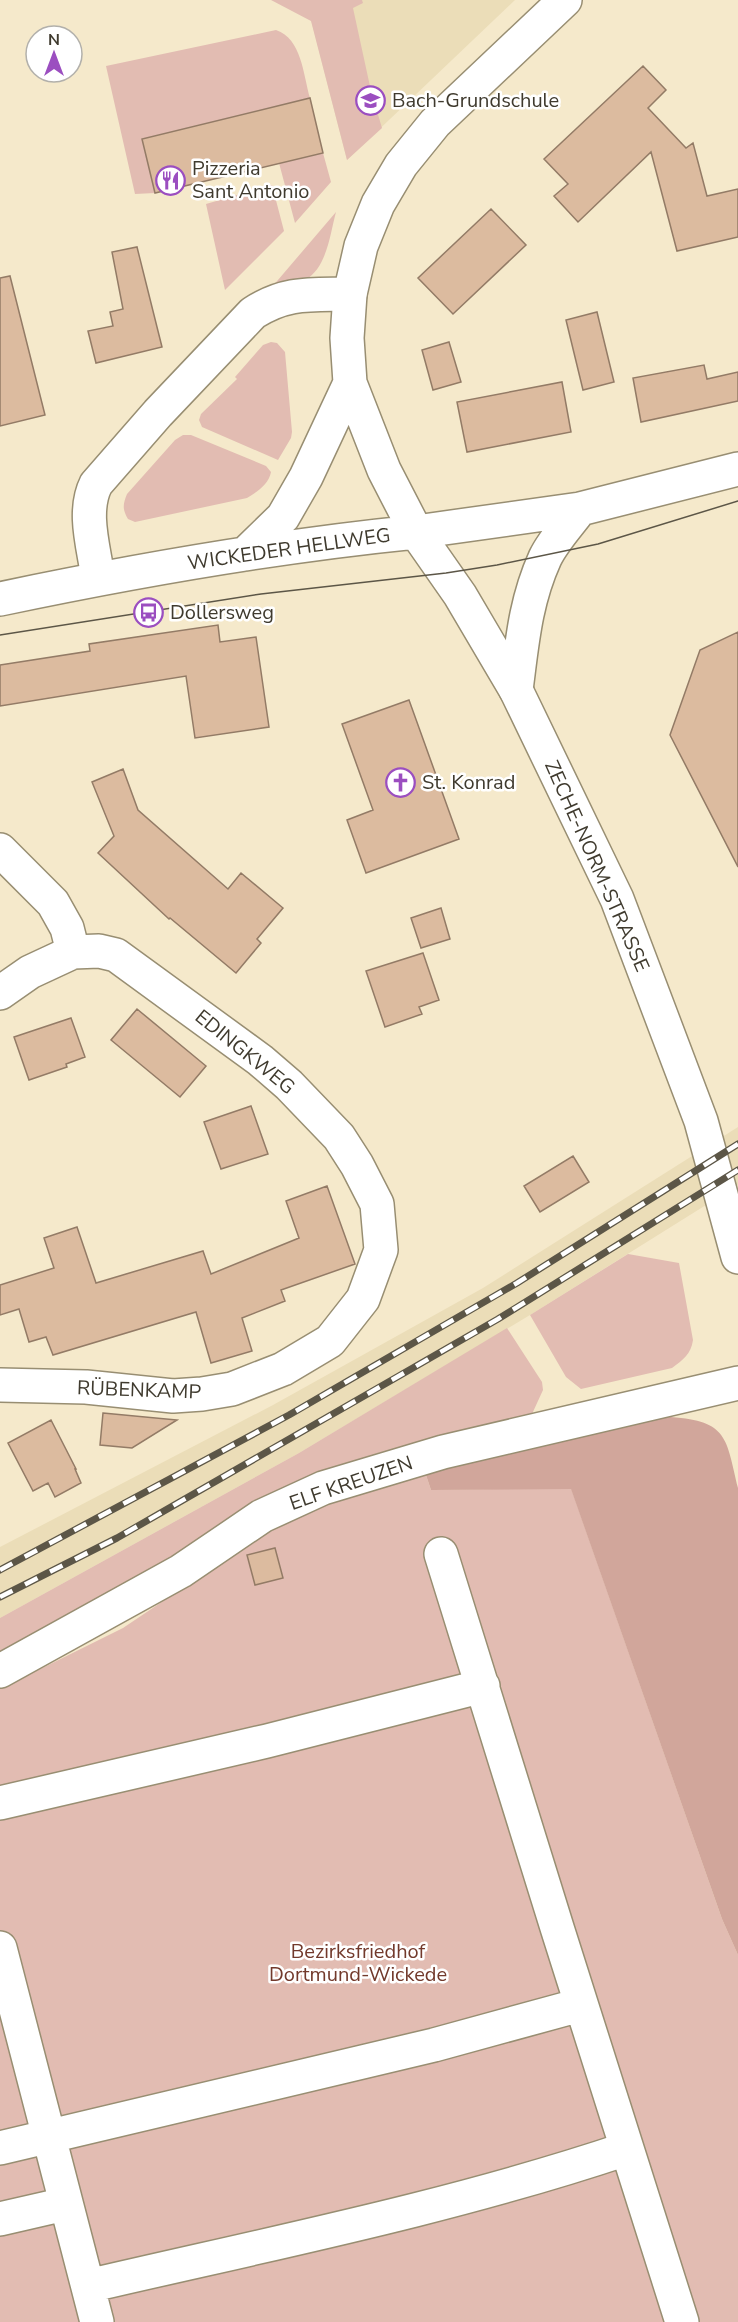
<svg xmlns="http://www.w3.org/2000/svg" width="738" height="2322" viewBox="0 0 738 2322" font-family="'Nunito Sans',sans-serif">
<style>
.built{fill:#ebddb8}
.green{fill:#e2bcb2}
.forest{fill:#d1a69b}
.building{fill:#dcbb9f;stroke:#937b66;stroke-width:1.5}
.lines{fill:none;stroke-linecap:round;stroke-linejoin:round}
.minor-casing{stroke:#988e72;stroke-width:36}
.major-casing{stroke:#988e72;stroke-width:36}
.minor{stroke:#fff;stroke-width:33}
.major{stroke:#fff;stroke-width:33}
.tram{stroke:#5c5647;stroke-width:1.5}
.rail-casing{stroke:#5c5647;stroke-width:7}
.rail{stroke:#fff;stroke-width:4.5;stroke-dasharray:14;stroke-linecap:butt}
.labels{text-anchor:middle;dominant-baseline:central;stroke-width:5;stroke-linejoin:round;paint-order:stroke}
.poi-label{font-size:20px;fill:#3f3a2e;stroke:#fff;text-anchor:start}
.street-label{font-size:20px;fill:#3f3a2e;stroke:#fff}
.park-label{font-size:20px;fill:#72392b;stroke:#fff}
</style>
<rect width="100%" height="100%" fill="#f5e9cb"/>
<path class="built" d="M 306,0 L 515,0 L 347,160 Z
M 738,1127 L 738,1185 L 530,1315 L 299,1453 L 0,1618 L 0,1547 L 273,1405 L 483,1288 Z"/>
<path class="green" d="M 271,0 L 362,0 L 363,3 L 353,8 L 371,91 L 382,128 L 347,160 L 311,21 Z
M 276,30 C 302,39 303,74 310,98 L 142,139 L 155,193 L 135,194 L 106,66 Z
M 323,153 L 331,182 L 295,223 L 279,163 Z
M 272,185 L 284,231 L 225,290 L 206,204 Z
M 336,212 C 330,234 327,268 305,280 C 296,285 282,285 272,287 Z
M 271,342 L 277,343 L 285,352 L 292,432 L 291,438 L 278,460 L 202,427 L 199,420 L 201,414 L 237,379 L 235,377 L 263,345 Z
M 183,435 L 191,435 L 266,466 L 271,472 C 269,484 257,492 247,498 L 135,522 L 128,519 C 122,509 123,504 127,494 L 175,440 Z
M 628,1254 L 679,1263 L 693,1340 C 691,1354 683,1360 672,1368 L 581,1389 L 566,1377 L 530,1315 Z
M 507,1328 L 542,1382 L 543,1390 L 532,1414 L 378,1453 L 302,1481 L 114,1598 L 0,1655 L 0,1618 L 299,1453 Z
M 425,1472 L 431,1490 L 571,1488 L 722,1919 L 738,1955 L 738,2322 L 0,2322 L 0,1689 L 123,1628 L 296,1512 Z"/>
<path class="forest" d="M 671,1417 C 728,1421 726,1438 738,1488 L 738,1955 L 722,1919 L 571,1489 L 431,1490 L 425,1472 L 642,1418 Z"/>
<path class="building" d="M 643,66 L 666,90 L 648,108 L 686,148 L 693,143 L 707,196 L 738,189 L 738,237 L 677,251 L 651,152 L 578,222 L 554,196 L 568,184 L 544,159 Z
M 310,98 L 323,153 L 155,193 L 142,139 Z
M 491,209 L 526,245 L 453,314 L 418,278 Z
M 137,247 L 162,347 L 96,363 L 88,331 L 113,326 L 110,312 L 123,309 L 112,252 Z
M 10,276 L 45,415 L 0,426 L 0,278 Z
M 597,312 L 614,382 L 583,390 L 566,320 Z
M 449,342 L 461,382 L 433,390 L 422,350 Z
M 704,365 L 707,379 L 738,372 L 738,401 L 641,422 L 633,378 Z
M 562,382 L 571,432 L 467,452 L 457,402 Z
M 218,625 L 220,642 L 256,637 L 269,727 L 195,738 L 186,676 L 0,706 L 0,665 L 90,651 L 89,644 Z
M 738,632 L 738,867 L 670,735 L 700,650 Z
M 409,700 L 459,839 L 366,873 L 347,820 L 373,810 L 342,724 Z
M 123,769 L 138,810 L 228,889 L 241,873 L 283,908 L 257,939 L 261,943 L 236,973 L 170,918 L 169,919 L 98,853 L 114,836 L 92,782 Z
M 441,908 L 450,939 L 421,948 L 411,918 Z
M 423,953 L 439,1000 L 419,1007 L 422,1014 L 385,1027 L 366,971 Z
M 137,1009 L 206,1066 L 180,1097 L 111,1040 Z
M 71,1018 L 85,1057 L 66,1064 L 67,1067 L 29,1080 L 14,1037 Z
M 251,1106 L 268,1154 L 221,1169 L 204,1122 Z
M 573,1156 L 589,1182 L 540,1212 L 524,1186 Z
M 327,1186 L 355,1264 L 281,1290 L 285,1301 L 242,1318 L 252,1351 L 211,1363 L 196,1312 L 53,1355 L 46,1337 L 29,1342 L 19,1309 L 0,1315 L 0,1285 L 54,1268 L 44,1238 L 77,1227 L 96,1283 L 203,1251 L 211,1274 L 299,1238 L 286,1201 Z
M 103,1413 L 177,1420 L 132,1448 L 100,1445 Z
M 51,1420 L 76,1469 L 75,1469 L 81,1483 L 55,1497 L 48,1483 L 33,1491 L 8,1443 Z
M 275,1548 L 283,1578 L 255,1585 L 247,1555 Z"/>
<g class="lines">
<defs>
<path id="minor" d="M 416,532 L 580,509 L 738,469
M 98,578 C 94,548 82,512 96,484 L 158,413 L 253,313 C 287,291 312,295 350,294
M 516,690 C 522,644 525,602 545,558 C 553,541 569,524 580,509
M 0,850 L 53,903 L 67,928 L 73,952 L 99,951 L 116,955 L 260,1060 L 289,1085 L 339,1137 L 357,1165 L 377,1204 L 381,1250 L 363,1299 L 330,1341 L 283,1369 L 232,1389 L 202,1394 L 173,1396 L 86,1387 L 0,1385
M 0,993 L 30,972 L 73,952
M 441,1554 C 520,1810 600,2067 682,2322
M 0,1671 L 181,1571 L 262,1516 L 323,1488 L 443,1452 L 738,1383
M 0,1803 L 267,1741 L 483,1686
M 0,1948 L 97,2322
M 0,2148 L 434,2045 L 580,2005
M 0,2219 L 65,2204
M 88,2286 C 268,2244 450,2208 626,2149"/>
<path id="major" d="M 565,0 L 435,123 L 401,165 L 378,204 L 361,246 L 350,294 L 347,338 L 350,383 L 384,470 L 416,532 L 460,595 L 516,690 L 617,899 L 701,1121 L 738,1257
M 245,554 L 283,517 L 306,477 L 350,383
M 0,599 C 138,570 276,546 416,532"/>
</defs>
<use href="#minor" class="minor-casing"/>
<use href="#major" class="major-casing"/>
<use href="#minor" class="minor"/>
<use href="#major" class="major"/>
<path class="tram" d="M 0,635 L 261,594 L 446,573 L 497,565 L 598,544 L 738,501"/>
<defs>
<path id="rail" d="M 0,1570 L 289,1415 L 517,1283 L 738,1144
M 0,1597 L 117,1538 L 498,1319 L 738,1170"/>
</defs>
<use href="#rail" class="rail-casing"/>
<use href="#rail" class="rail"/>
</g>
<defs>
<symbol id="school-ring" viewBox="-11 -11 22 22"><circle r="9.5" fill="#fff" stroke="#9b4ec0" stroke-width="1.5"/><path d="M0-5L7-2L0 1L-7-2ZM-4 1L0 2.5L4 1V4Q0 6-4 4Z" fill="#9b4ec0"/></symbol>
<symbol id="restaurant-ring" viewBox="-11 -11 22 22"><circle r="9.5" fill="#fff" stroke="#9b4ec0" stroke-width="1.5"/><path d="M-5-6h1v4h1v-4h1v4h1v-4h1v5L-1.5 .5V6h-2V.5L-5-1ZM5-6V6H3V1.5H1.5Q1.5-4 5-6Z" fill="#9b4ec0"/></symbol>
<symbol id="bus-ring" viewBox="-11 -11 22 22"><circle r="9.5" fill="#fff" stroke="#9b4ec0" stroke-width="1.5"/><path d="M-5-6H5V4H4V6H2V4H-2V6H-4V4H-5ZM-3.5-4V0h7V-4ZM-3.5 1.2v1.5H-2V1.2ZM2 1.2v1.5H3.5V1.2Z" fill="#9b4ec0"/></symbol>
<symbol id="church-ring" viewBox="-11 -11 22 22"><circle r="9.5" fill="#fff" stroke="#9b4ec0" stroke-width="1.5"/><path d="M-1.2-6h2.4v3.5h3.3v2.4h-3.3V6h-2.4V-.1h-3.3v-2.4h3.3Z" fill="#9b4ec0"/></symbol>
</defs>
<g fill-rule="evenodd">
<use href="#school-ring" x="354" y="84" width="33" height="33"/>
<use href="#restaurant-ring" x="154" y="164" width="33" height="33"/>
<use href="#bus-ring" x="132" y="596" width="33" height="33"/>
<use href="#church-ring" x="384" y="766" width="33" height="33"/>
</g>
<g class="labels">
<g class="poi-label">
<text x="392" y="100">Bach-Grundschule</text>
<text x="192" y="168">Pizzeria<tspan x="192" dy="23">Sant Antonio</tspan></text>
<text x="170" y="612">Dollersweg</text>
<text x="422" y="782">St. Konrad</text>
</g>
<g class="street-label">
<text transform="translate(289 549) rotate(-8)">WICKEDER HELLWEG</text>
<text transform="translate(597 866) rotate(66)">ZECHE-NORM-STRASSE</text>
<text transform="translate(245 1052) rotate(39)">EDINGKWEG</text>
<text transform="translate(139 1390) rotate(2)">RÜBENKAMP</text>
<text transform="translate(351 1483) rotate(-19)">ELF KREUZEN</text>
</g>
<g class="park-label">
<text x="358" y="1951">Bezirksfriedhof<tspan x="358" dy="23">Dortmund-Wickede</tspan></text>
</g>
</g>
<g transform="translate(54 54)"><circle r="28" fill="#ffffff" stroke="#b2b0ab" stroke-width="1.5"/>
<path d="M0-4.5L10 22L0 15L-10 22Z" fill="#9b4ec0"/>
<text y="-9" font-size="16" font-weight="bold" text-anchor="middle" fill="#3f3a2e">N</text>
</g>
</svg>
